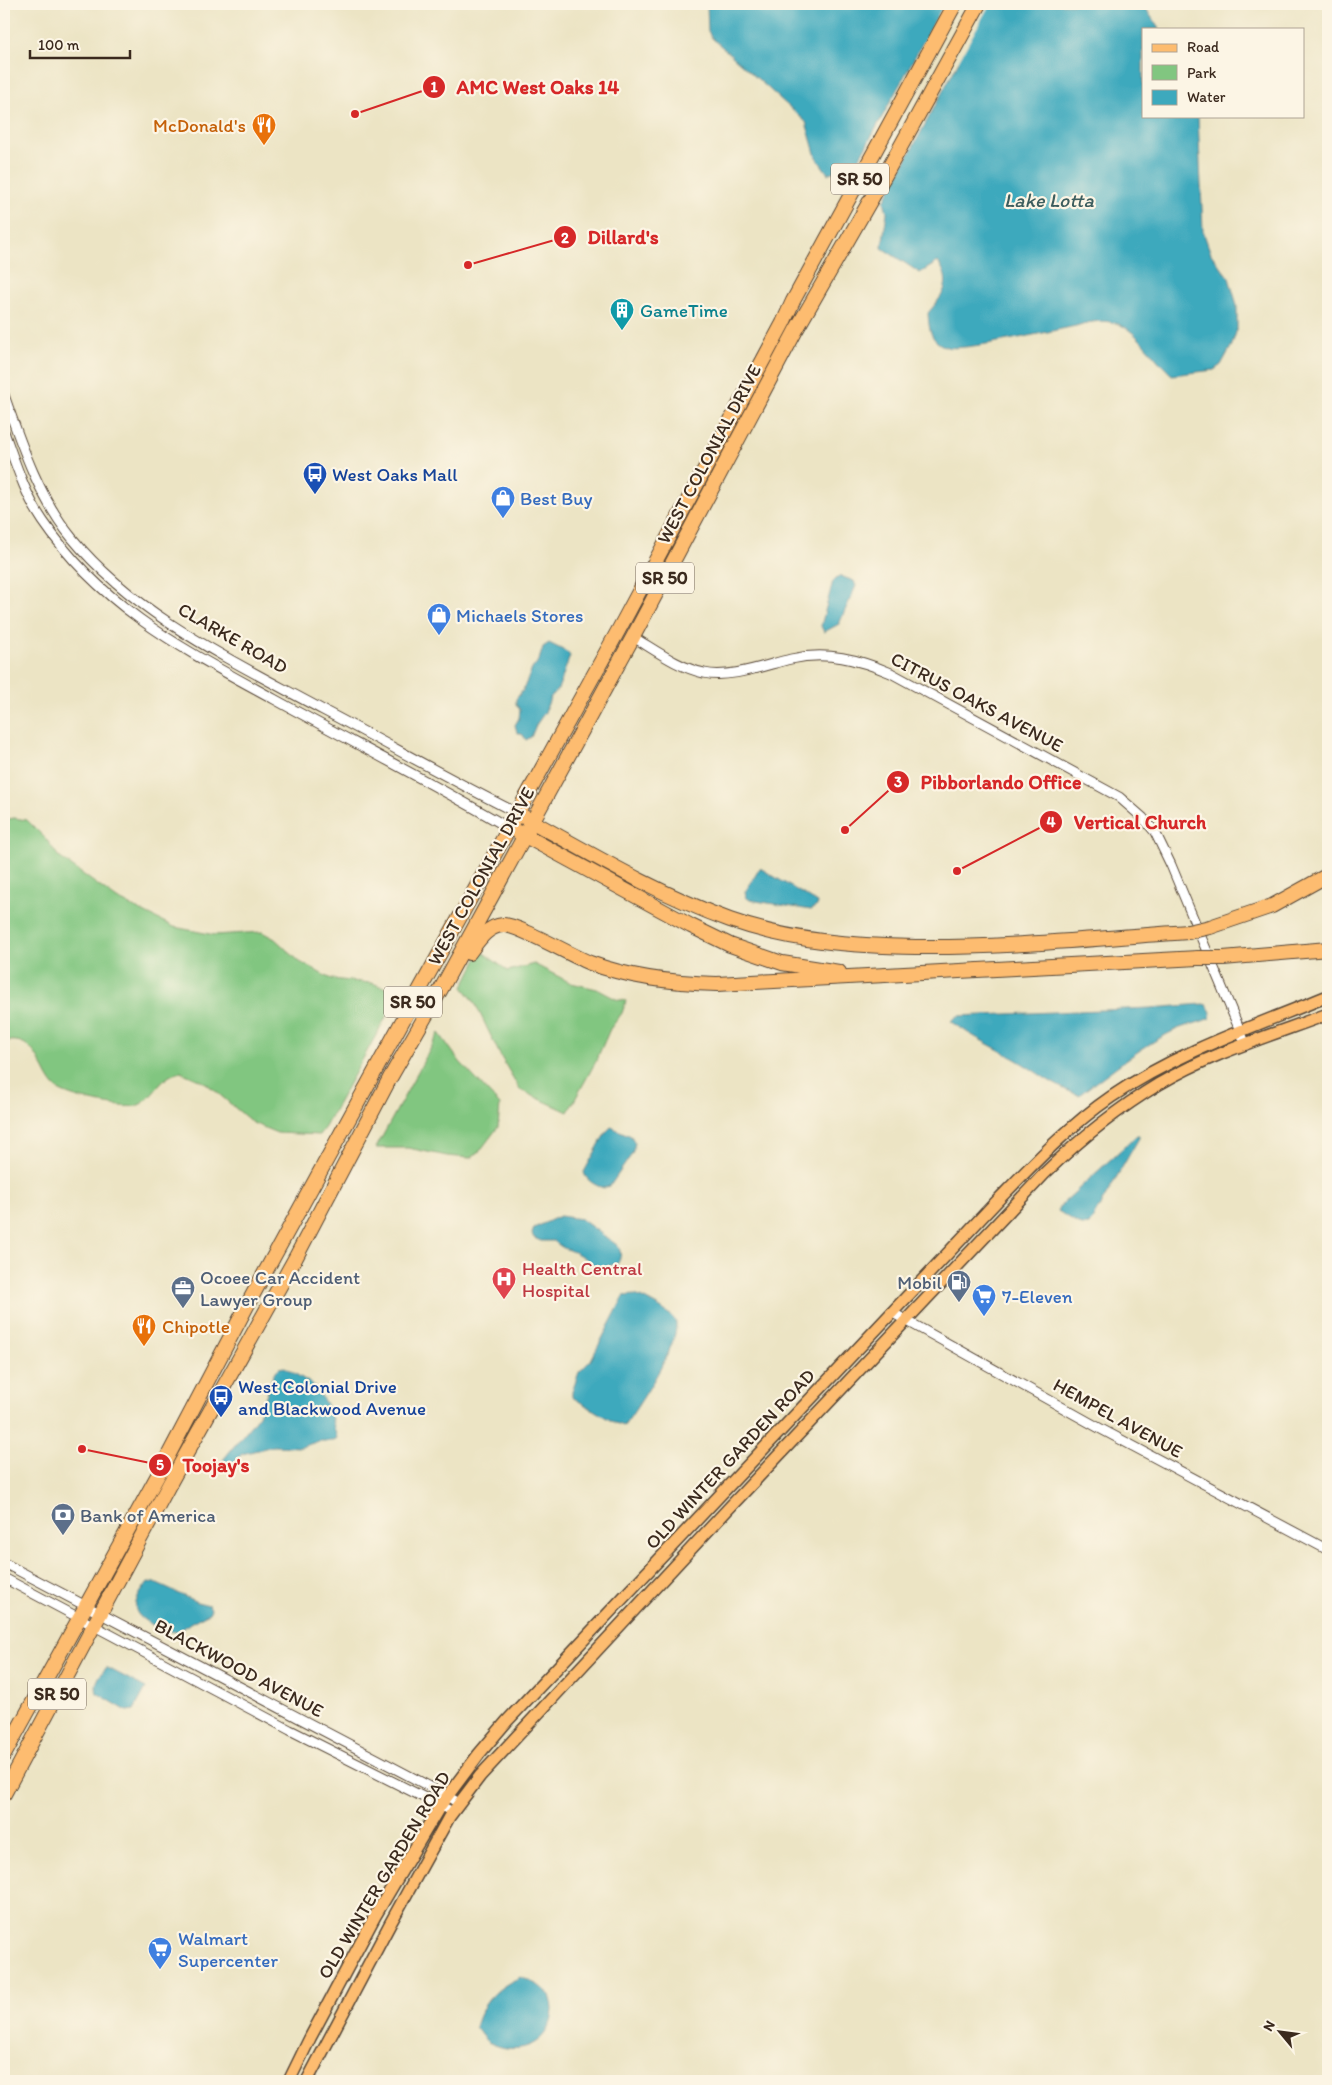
<svg xmlns="http://www.w3.org/2000/svg" width="1332" height="2085" viewBox="0 0 1332 2085" font-family="Itim,sans-serif">
<style>
.green{fill:#81c680;stroke:#5e784f}
.water{fill:#3da9bd;stroke:#3c6a6e}
.pier{fill:#ece4c4}
.lines{fill:none;stroke-linecap:round;stroke-linejoin:round}
.minor-casing{stroke:#564637;stroke-width:11}
.major-casing{stroke:#564637;stroke-width:14}
.highway-casing{stroke:#564637;stroke-width:16}
.minor{stroke:#fff;stroke-width:9}
.major{stroke:#fdbc6f;stroke-width:11}
.highway{stroke:#fdbc6f;stroke-width:14}
.highway-bridge-casing{stroke:#564637;stroke-width:16;stroke-linecap:butt}
.highway-bridge{stroke:#fdbc6f;stroke-width:14}
.labels{text-anchor:middle;dominant-baseline:central;stroke-width:4.5;stroke-linejoin:round;paint-order:stroke}
.shield{fill:#fcf5e5;stroke:#75675a;stroke-width:1}
.shield-label{font-size:18px;font-weight:bold;fill:#3b2a1e}
.food-label{font-size:19px;fill:#c56008;stroke:#fcf5e5;text-anchor:end}
.culture-label{font-size:19px;fill:#0d838f;stroke:#fcf5e5;text-anchor:start}
.street-label{font-size:19px;fill:#3b2a1e;stroke:#fcf5e5}
.transit-label{font-size:19px;fill:#164399;stroke:#fcf5e5;text-anchor:start}
.shop-label{font-size:19px;fill:#366cbe;stroke:#fcf5e5;text-anchor:start}
.health-label{font-size:19px;fill:#be3a42;stroke:#fcf5e5;text-anchor:start}
.service-label{font-size:19px;fill:#4e5e75;stroke:#fcf5e5;text-anchor:start}
.water-label{font-size:20px;font-style:italic;fill:#3c5d5e;stroke:#fcf5e5}
.leader{fill:none;stroke:#d62828;stroke-width:2}
.callout-dot{fill:#d62828;stroke:#fcf5e5;stroke-width:2}
.mark-label{font-size:15px;text-anchor:middle;font-weight:bold;fill:#fff}
.callout-label{font-size:20px;text-anchor:middle;font-weight:bold;fill:#d62828;stroke:#fcf5e5;stroke-width:4.5;stroke-linejoin:round;paint-order:stroke}
</style>
<rect width="100%" height="100%" fill="#fcf5e5"/>
<filter id="ink" filterUnits="userSpaceOnUse"><feTurbulence type="fractalNoise" baseFrequency=".02" numOctaves="2"/><feDisplacementMap in="SourceGraphic" scale="10" xChannelSelector="R" yChannelSelector="G"/><feConvolveMatrix kernelMatrix="1 2 1 2 8 2 1 2 1" color-interpolation-filters="sRGB"/></filter>
<filter id="wash" filterUnits="userSpaceOnUse"><feTurbulence type="fractalNoise" baseFrequency=".0096" numOctaves="4" result="noise"/><feDisplacementMap in="SourceGraphic" scale="20" xChannelSelector="R" yChannelSelector="G"/><feGaussianBlur stdDeviation="1.12" result="paint"/><feColorMatrix in="noise" values="0 0 0 0 0 0 0 0 0 0 0 0 0 0 0 0 0 1.4 0 .05"/><feComposite in="paint" operator="in"/></filter>
<g filter="url(#wash)">
<rect width="100%" height="100%" fill="#ece4c4"/>
<path class="green" d="M 14,818 L 27,820 L 46,839 L 59,857 L 117,899 L 174,927 L 215,935 L 262,932 L 275,939 L 300,962 L 331,979 L 371,983 L 400,992 L 325,1127 L 319,1135 L 277,1133 L 253,1123 L 206,1083 L 181,1072 C 176,1073 170,1075 167,1078 C 156,1086 150,1102 136,1106 C 123,1109 68,1098 57,1089 C 40,1074 38,1033 4,1042 L 4,820 Z
M 481,951 L 508,971 L 534,964 L 571,983 L 597,989 L 616,999 L 626,1001 L 622,1013 L 610,1029 L 595,1063 L 568,1112 L 520,1090 L 501,1057 L 474,1001 L 463,987 Z
M 439,1033 L 460,1062 L 500,1105 L 498,1127 L 479,1152 L 470,1158 L 447,1156 L 408,1148 L 376,1148 Z"/>
<path class="water" d="M 707,4 L 1143,4 L 1159,29 L 1143,29 L 1143,116 L 1198,116 L 1203,231 L 1211,254 L 1229,278 L 1237,305 L 1237,329 L 1232,345 L 1221,365 L 1214,370 L 1172,375 C 1139,345 1131,308 1076,326 C 1055,330 961,352 947,347 C 930,342 929,329 928,313 C 942,296 954,284 938,262 L 920,273 L 882,248 L 887,212 L 884,201 L 959,61 L 923,42 L 858,161 L 849,173 L 843,167 L 828,174 L 816,157 L 806,122 L 712,38 L 708,31 Z
M 840,576 L 854,581 L 856,586 L 839,624 L 824,632 L 821,626 L 833,581 Z
M 549,643 L 567,652 L 570,656 L 558,689 L 550,698 L 545,712 L 536,725 L 531,737 L 526,740 L 523,735 L 517,732 L 515,725 L 519,718 L 520,710 L 516,704 L 516,699 L 523,690 L 532,669 L 539,660 L 543,647 Z
M 760,868 L 818,903 L 817,906 L 811,910 L 750,900 L 746,897 L 745,892 Z
M 1203,1004 L 1207,1005 L 1211,1012 L 1210,1018 C 1200,1023 1190,1024 1180,1028 C 1147,1042 1108,1073 1079,1095 C 1056,1088 1036,1071 1015,1059 C 993,1046 970,1036 951,1021 L 958,1016 L 1150,1008 Z
M 611,1127 L 631,1136 L 635,1143 L 632,1154 L 610,1186 L 604,1188 C 596,1186 585,1180 584,1172 L 606,1132 Z
M 1137,1135 L 1139,1135 L 1139,1138 L 1089,1225 C 1079,1228 1067,1216 1058,1211 L 1061,1205 Z
M 560,1216 L 581,1219 L 617,1245 C 622,1252 621,1256 618,1263 C 593,1272 597,1265 578,1254 C 568,1249 564,1250 554,1241 L 541,1241 L 534,1238 L 532,1234 L 534,1228 Z
M 635,1295 C 644,1298 675,1314 676,1323 C 679,1345 638,1407 624,1426 L 615,1423 L 572,1397 L 572,1392 L 579,1372 L 591,1360 L 624,1296 Z
M 284,1367 L 315,1386 L 329,1409 L 337,1438 L 334,1441 L 319,1441 L 301,1447 L 273,1446 L 242,1454 L 227,1470 L 221,1470 L 219,1465 L 259,1415 L 274,1373 L 279,1368 Z
M 148,1582 L 155,1583 L 197,1602 L 209,1605 L 211,1609 L 209,1613 L 190,1623 L 179,1632 C 170,1632 161,1629 153,1625 C 128,1613 133,1602 148,1582 Z
M 106,1668 L 108,1668 L 146,1688 L 134,1710 L 127,1711 L 97,1693 C 94,1683 99,1676 106,1668 Z
M 521,1977 L 538,1985 L 550,1995 C 551,1999 553,2005 553,2010 C 550,2046 517,2057 488,2042 C 483,2039 479,2031 475,2027 C 482,2002 497,1987 521,1977 Z"/>
<path class="pier" d="M 944,4 L 990,4 L 958,62 L 923,43 Z"/>
</g>
<g filter="url(#ink)">
<g class="lines">
<defs>
<path id="minor" d="M 4,395 C 21,444 39,498 72,538 C 137,617 235,662 323,710 C 388,744 451,780 517,813
M 4,432 C 15,462 25,495 43,521 C 103,609 185,650 274,699 C 352,742 432,783 509,828
M 633,637 C 655,650 679,668 704,673 C 730,679 765,665 791,659 C 827,651 858,659 891,673 L 1119,797 L 1143,818 L 1155,832 L 1171,865 L 1246,1045
M 893,1313 L 1101,1429 L 1328,1550
M 4,1563 L 438,1791 L 459,1803
M 4,1578 L 290,1730 L 453,1812"/>
<path id="major" d="M 289,2081 L 310,2038 L 375,1916 L 440,1806 L 479,1754 L 507,1721 L 999,1199 C 1034,1163 1070,1125 1111,1097 C 1177,1052 1255,1026 1328,996
M 307,2081 L 390,1924 L 449,1817 L 480,1776 L 728,1509 L 1045,1173 C 1080,1139 1117,1109 1159,1084 C 1211,1053 1272,1035 1328,1014"/>
<path id="highway" d="M 524,817 C 591,854 658,894 730,920 C 789,941 854,946 916,947 C 1007,948 1097,938 1188,932
M 518,832 L 691,926 L 730,945 L 782,963 L 839,972
M 1210,927 L 1272,906 L 1328,875
M 469,953 C 478,941 487,926 503,925 C 517,924 572,956 590,963 C 631,978 673,983 717,984 L 1198,958
M 1223,958 L 1328,949
M 4,1755 L 158,1475 L 251,1298 L 403,1020 L 618,631 L 783,323 L 793,301 L 955,4
M 4,1794 L 170,1483 L 296,1257 L 390,1078 L 441,989 L 633,637 L 796,330 L 885,175 L 979,4"/>
</defs>
<use href="#minor" class="minor-casing"/>
<use href="#major" class="major-casing"/>
<use href="#highway" class="highway-casing"/>
<use href="#minor" class="minor"/>
<use href="#major" class="major"/>
<use href="#highway" class="highway"/>
<defs>
<path id="highway-bridge" d="M 1188,932 L 1210,927
M 1198,958 L 1223,958"/>
</defs>
<use href="#highway-bridge" class="highway-bridge-casing"/>
<use href="#highway-bridge" class="highway-bridge"/>
</g>
</g>
<defs>
<symbol id="restaurant-pin" viewBox="-11 -11 22 30"><path d="M0 17L-7.5 6A9.5 9.5 0 1 1 7.5 6Z" fill="#e8710a" stroke="#fcf5e5"/><path d="M-5-6h1v4h1v-4h1v4h1v-4h1v5L-1.5 .5V6h-2V.5L-5-1ZM5-6V6H3V1.5H1.5Q1.5-4 5-6Z" fill="#fff"/></symbol>
<symbol id="building-pin" viewBox="-11 -11 22 30"><path d="M0 17L-7.5 6A9.5 9.5 0 1 1 7.5 6Z" fill="#0f9aa8" stroke="#fcf5e5"/><path d="M-4-6H4V6H1V3H-1V6H-4ZM-2.5-4.3h1.7v1.8h-1.7ZM.8-4.3h1.7v1.8H.8ZM-2.5-1h1.7V.8h-1.7ZM.8-1h1.7V.8H.8Z" fill="#fff"/></symbol>
<symbol id="bus-pin" viewBox="-11 -11 22 30"><path d="M0 17L-7.5 6A9.5 9.5 0 1 1 7.5 6Z" fill="#1a4fb4" stroke="#fcf5e5"/><path d="M-5-6H5V4H4V6H2V4H-2V6H-4V4H-5ZM-3.5-4V0h7V-4ZM-3.5 1.2v1.5H-2V1.2ZM2 1.2v1.5H3.5V1.2Z" fill="#fff"/></symbol>
<symbol id="shop-pin" viewBox="-11 -11 22 30"><path d="M0 17L-7.5 6A9.5 9.5 0 1 1 7.5 6Z" fill="#3f7fe0" stroke="#fcf5e5"/><path d="M-5-2.5h2.3a2.7 3.5 0 0 1 5.4 0H5L5.5 6h-11ZM-1.5-2.5h3a1.5 2.3 0 0 0-3 0Z" fill="#fff"/></symbol>
<symbol id="hospital-pin" viewBox="-11 -11 22 30"><path d="M0 17L-7.5 6A9.5 9.5 0 1 1 7.5 6Z" fill="#e0444e" stroke="#fcf5e5"/><path d="M-5-5h3v3.5h4V-5h3V5h-3V1.5h-4V5h-3Z" fill="#fff"/></symbol>
<symbol id="fuel-pin" viewBox="-11 -11 22 30"><path d="M0 17L-7.5 6A9.5 9.5 0 1 1 7.5 6Z" fill="#5c6f8a" stroke="#fcf5e5"/><path d="M-5.5-6h7V0h2V4h1.3V-2.5L3-4.5l.8-.8L6-3V5H2.5V1h-1V6h-7ZM-4.2-4.7v3.2H.2V-4.7Z" fill="#fff"/></symbol>
<symbol id="office-pin" viewBox="-11 -11 22 30"><path d="M0 17L-7.5 6A9.5 9.5 0 1 1 7.5 6Z" fill="#5c6f8a" stroke="#fcf5e5"/><path d="M-6-3h4V-5.5h4V-3h4V5H-6ZM-1-4.5V-3h2v-1.5ZM-6 0V1H6V0Z" fill="#fff"/></symbol>
<symbol id="supermarket-pin" viewBox="-11 -11 22 30"><path d="M0 17L-7.5 6A9.5 9.5 0 1 1 7.5 6Z" fill="#3f7fe0" stroke="#fcf5e5"/><path d="M-6-5.5h2.5l.6 2H6L4.5 2H-2.5L-4.4-4H-6ZM-1.5 3.2a1.3 1.3 0 1 0 .1 0ZM3 3.2a1.3 1.3 0 1 0 .1 0Z" fill="#fff"/></symbol>
<symbol id="bank-pin" viewBox="-11 -11 22 30"><path d="M0 17L-7.5 6A9.5 9.5 0 1 1 7.5 6Z" fill="#5c6f8a" stroke="#fcf5e5"/><path d="M-6-4H6V4H-6ZM0-2.3a2.3 2.3 0 1 0 0 4.6a2.3 2.3 0 1 0 0-4.6Z" fill="#fff"/></symbol>
</defs>
<g fill-rule="evenodd">
<use href="#restaurant-pin" x="250" y="111" width="28" height="38"/>
<use href="#building-pin" x="608" y="296" width="28" height="38"/>
<use href="#bus-pin" x="301" y="460" width="28" height="38"/>
<use href="#shop-pin" x="489" y="484" width="28" height="38"/>
<use href="#shop-pin" x="425" y="601" width="28" height="38"/>
<use href="#hospital-pin" x="490" y="1265" width="28" height="38"/>
<use href="#fuel-pin" x="945" y="1268" width="28" height="38"/>
<use href="#office-pin" x="169" y="1274" width="28" height="38"/>
<use href="#supermarket-pin" x="970" y="1282" width="28" height="38"/>
<use href="#restaurant-pin" x="130" y="1312" width="28" height="38"/>
<use href="#bus-pin" x="207" y="1383" width="28" height="38"/>
<use href="#bank-pin" x="49" y="1501" width="28" height="38"/>
<use href="#supermarket-pin" x="146" y="1935" width="28" height="38"/>
</g>
<g class="labels">
<g class="shield">
<rect x="831" y="163.5" width="58" height="31" rx="4"/>
<rect x="636" y="562.5" width="58" height="31" rx="4"/>
<rect x="384" y="986.5" width="58" height="31" rx="4"/>
<rect x="28" y="1678.5" width="58" height="31" rx="4"/>
</g>
<g class="shield-label">
<text x="860" y="179">SR 50</text>
<text x="665" y="578">SR 50</text>
<text x="413" y="1002">SR 50</text>
<text x="57" y="1694">SR 50</text>
</g>
<g class="food-label">
<text x="246" y="125">McDonald's</text>
<text x="162" y="1326" text-anchor="start">Chipotle</text>
</g>
<g class="culture-label">
<text x="640" y="310">GameTime</text>
</g>
<g class="street-label">
<text transform="translate(709 454) rotate(-62)">WEST COLONIAL DRIVE</text>
<text transform="translate(233 638) rotate(30)">CLARKE ROAD</text>
<text transform="translate(977 702) rotate(28)">CITRUS OAKS AVENUE</text>
<text transform="translate(481 876) rotate(-61)">WEST COLONIAL DRIVE</text>
<text transform="translate(1118 1418) rotate(29)">HEMPEL AVENUE</text>
<text transform="translate(730 1459) rotate(-47)">OLD WINTER GARDEN ROAD</text>
<text transform="translate(239 1668) rotate(28)">BLACKWOOD AVENUE</text>
<text transform="translate(384 1875) rotate(-59)">OLD WINTER GARDEN ROAD</text>
</g>
<g class="transit-label">
<text x="332" y="474">West Oaks Mall</text>
<text x="238" y="1386">West Colonial Drive<tspan x="238" dy="22">and Blackwood Avenue</tspan></text>
</g>
<g class="shop-label">
<text x="520" y="498">Best Buy</text>
<text x="456" y="615">Michaels Stores</text>
<text x="1002" y="1296">7-Eleven</text>
<text x="178" y="1938">Walmart<tspan x="178" dy="22">Supercenter</tspan></text>
</g>
<g class="health-label">
<text x="522" y="1268">Health Central<tspan x="522" dy="22">Hospital</tspan></text>
</g>
<g class="service-label">
<text x="200" y="1277">Ocoee Car Accident<tspan x="200" dy="22">Lawyer Group</tspan></text>
<text x="942" y="1282" text-anchor="end">Mobil</text>
<text x="80" y="1515">Bank of America</text>
</g>
<g class="water-label">
<text x="1049" y="200">Lake Lotta</text>
</g>
</g>
<path class="leader" d="M355 114L434 87M468 265L565 237M845 830L898 782M957 871L1051 822M82 1449L160 1465"/>
<g class="callout-dot">
<circle cx="355" cy="114" r="5"/>
<circle cx="468" cy="265" r="5"/>
<circle cx="845" cy="830" r="5"/>
<circle cx="957" cy="871" r="5"/>
<circle cx="82" cy="1449" r="5"/>
<circle cx="434" cy="87" r="12"/>
<circle cx="565" cy="237" r="12"/>
<circle cx="898" cy="782" r="12"/>
<circle cx="1051" cy="822" r="12"/>
<circle cx="160" cy="1465" r="12"/>
</g>
<g class="mark-label">
<text x="434" y="92">1</text>
<text x="565" y="243">2</text>
<text x="898" y="787">3</text>
<text x="1051" y="827">4</text>
<text x="160" y="1470">5</text>
</g>
<g class="callout-label">
<text x="538" y="94">AMC West Oaks 14</text>
<text x="623" y="244">Dillard's</text>
<text x="1001" y="789">Pibborlando Office</text>
<text x="1140" y="829">Vertical Church</text>
<text x="216" y="1472">Toojay's</text>
</g>
<rect width="1332" height="2085" fill="none" stroke="#fcf5e5" stroke-width="20"/>
<rect x="1142" y="28" width="162" height="90" fill="#fcf5e5" stroke="#afa495"/>
<rect x="1152" y="44" width="25" height="8" fill="#fdbc6f" stroke="#afa495"/>
<text x="1187" y="52" font-size="15" fill="#3b2a1e">Road</text>
<rect x="1152" y="65" width="25" height="15" fill="#81c680" stroke="#afa495"/>
<text x="1187" y="78" font-size="15" fill="#3b2a1e">Park</text>
<rect x="1152" y="90" width="25" height="15" fill="#3da9bd" stroke="#afa495"/>
<text x="1187" y="102" font-size="15" fill="#3b2a1e">Water</text>
<g transform="translate(1280 2032) rotate(299)" stroke="#fcf5e5" stroke-width="4" paint-order="stroke">
<path d="M0-4L9 19L0 12L-9 19Z" fill="#3b2a1e"/>
<text y="-8" font-size="14" font-weight="bold" text-anchor="middle" fill="#3b2a1e">N</text>
</g>
<path d="M30 50v8h100v-8" fill="none" stroke="#3b2a1e" stroke-width="2.5"/>
<text x="38" y="50" font-size="15" fill="#3b2a1e" stroke="#fcf5e5" stroke-width="4" paint-order="stroke">100 m</text>
</svg>
